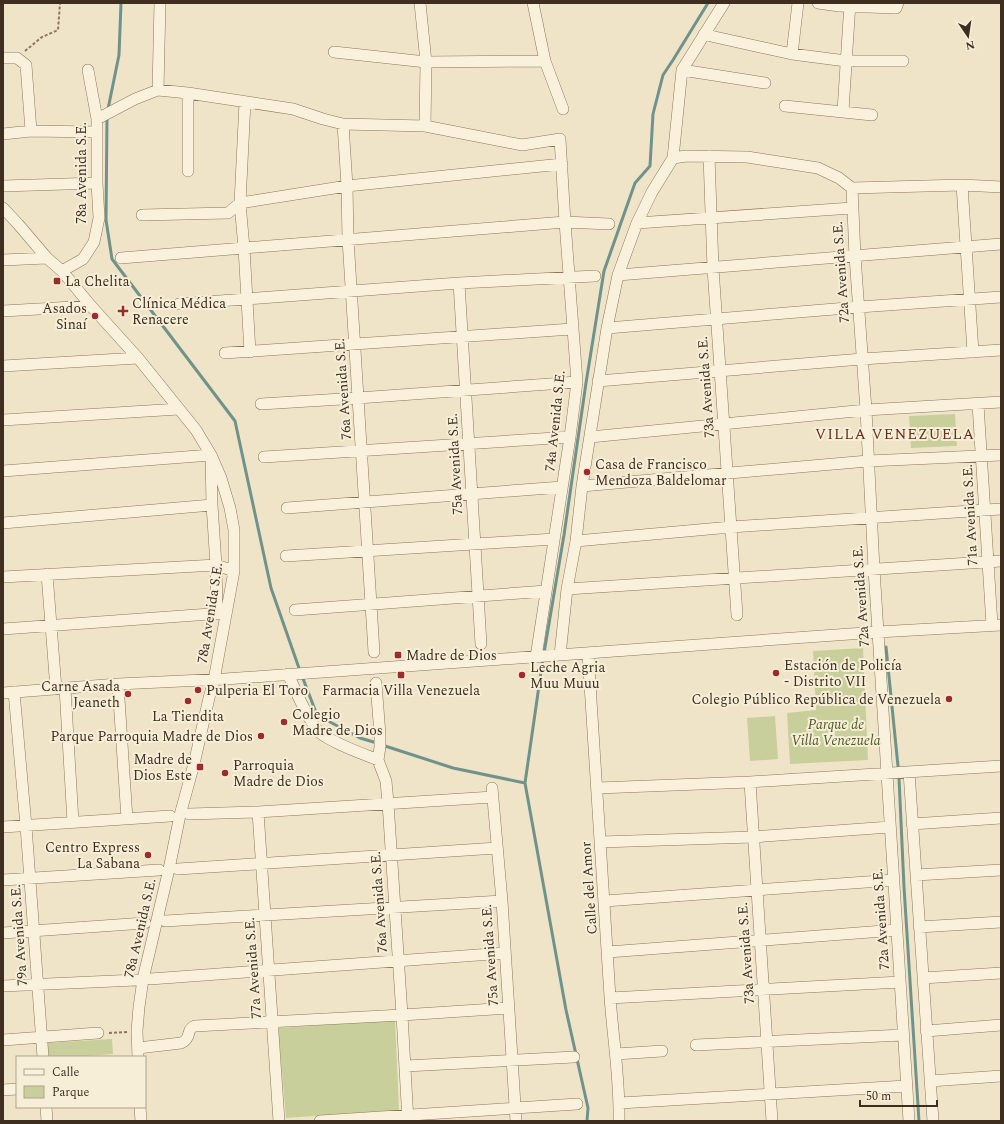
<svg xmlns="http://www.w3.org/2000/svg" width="1004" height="1124" viewBox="0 0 1004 1124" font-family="Spectral,serif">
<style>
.green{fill:#c9cf9b}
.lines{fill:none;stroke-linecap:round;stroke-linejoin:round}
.stream{stroke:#6f938a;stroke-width:3}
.minor-casing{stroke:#8d765c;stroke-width:12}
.path{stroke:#8d765c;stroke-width:2;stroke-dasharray:3 2;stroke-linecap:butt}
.minor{stroke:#faf1dc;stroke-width:11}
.poi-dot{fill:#9e2a2b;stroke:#f7eed8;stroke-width:1.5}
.labels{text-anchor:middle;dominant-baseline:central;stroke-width:4;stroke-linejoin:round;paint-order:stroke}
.street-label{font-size:14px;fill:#3d2e20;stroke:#f7eed8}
.poi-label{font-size:14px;fill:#3d2e20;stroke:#f7eed8;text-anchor:start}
.park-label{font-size:14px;font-style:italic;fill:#4d5a26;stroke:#f7eed8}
.neighbourhood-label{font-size:15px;letter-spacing:1px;fill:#6b2e1e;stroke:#f7eed8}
</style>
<rect width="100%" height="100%" fill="#f0e4c8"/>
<path class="green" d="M 955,414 L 957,446 L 911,448 L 909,416 Z
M 863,648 L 868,760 L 790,764 L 787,713 L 816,710 L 813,651 Z
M 775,716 L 778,759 L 750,761 L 747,718 Z
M 395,1020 L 399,1110 L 286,1118 L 278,1028 Z
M 112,1039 L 113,1054 L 72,1057 L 47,1057 L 47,1043 Z"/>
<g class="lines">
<path class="stream" d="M 108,109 L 119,55 L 121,3
M 107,117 L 106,220 L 112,259 L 235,421 L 271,588 L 300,671
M 886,647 L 898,766
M 544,653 L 564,535 L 586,383 L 604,271 L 635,183 L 650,166 L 653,114 L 663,75 L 673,60 L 708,3
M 543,658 L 525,783 L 566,1010 L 588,1108 L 587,1121
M 302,676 L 317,715 L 360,738 L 377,743
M 382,745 L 453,768 L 525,783
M 899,778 L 904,887 L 919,1121"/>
<defs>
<path id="minor" d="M 420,3 L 426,62 L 425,126
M 533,3 L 545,61 L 563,109
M 818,3 L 839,6 L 896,8 L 898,3
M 704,34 L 715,37 L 792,54 L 846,61 L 903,61
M 334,52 L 426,62 L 545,61
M 792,54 L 798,3
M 3,58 L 17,58 L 26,65 L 31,131
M 682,70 L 765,83
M 158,90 L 160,3
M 188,93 L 188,171
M 245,102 L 240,203 L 244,248 L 250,352
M 785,106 L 872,115
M 843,111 L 850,3
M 97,119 L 135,99 L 158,90 L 188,93 L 293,109 L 323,119 L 343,124 L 425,126 L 522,145 L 560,139 L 565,222 L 577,382 L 570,437 L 536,657
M 343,124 L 347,186 L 348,239 L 374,652
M 3,134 L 31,131 L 97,132
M 709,156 L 713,268 L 737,615
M 673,158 L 686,156 L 747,157 L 818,168 L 839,178 L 852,188 L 962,185 L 1001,187
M 962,185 L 973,352
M 3,186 L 97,183
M 852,188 L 855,256 L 866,410 L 874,569 L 878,632 L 909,1121
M 3,208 L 18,224 L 47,258 L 62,271 L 91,306 L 138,358 L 196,430 L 211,455 L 221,478 L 230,508 L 234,530 L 234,571 L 214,680 L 209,698 L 194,764 L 180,815 L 169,869 L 143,979 L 139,1007 L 137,1031 L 138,1057
M 142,215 L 228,213 L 240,203 L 347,186 L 562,164
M 637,223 L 852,208
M 121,258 L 565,222 L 609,224
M 3,260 L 47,258
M 62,271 L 83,259 L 94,242 L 99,218 L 97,183 L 97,119 L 88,70
M 618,275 L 1001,244
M 459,283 L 481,644
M 179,304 L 459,283 L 595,276
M 3,311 L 91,306
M 607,328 L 859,307 L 1001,297
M 225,353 L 572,329
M 3,366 L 138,358
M 598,381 L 862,359 L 1001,350
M 261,404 L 358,398 L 577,382
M 978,404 L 992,625
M 3,420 L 179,409
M 590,437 L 866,410 L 1001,402
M 264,457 L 570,437
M 3,471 L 211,455 L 212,505 L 216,565 L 234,571
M 582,486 L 868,461 L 1001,455
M 287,508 L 562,487
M 3,523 L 212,505
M 576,541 L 731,527 L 1001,509
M 286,556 L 554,539
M 47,574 L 56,689
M 3,577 L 216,565 L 217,613
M 567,589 L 1001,561
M 295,610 L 546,591
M 3,629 L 224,613
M 588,653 C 596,768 603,883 610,997 C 613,1039 620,1080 619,1121
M 560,655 L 567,589 L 576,541 L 582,486 L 607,328 L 618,275 L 637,223 L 652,192 L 673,158 L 682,70 L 724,3
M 288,674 C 295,689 308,721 319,732 C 332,743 361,753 378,760
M 376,683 L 380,735 L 380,747 L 378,760 L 386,781 L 388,803 L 402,1015 L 408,1121
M 118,684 L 127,819
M 65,688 L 73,822
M 14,692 L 26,826 L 43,1057
M 3,693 L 118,684 L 225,679 L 878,632 L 1001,625
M 909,772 L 933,1121
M 750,782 L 772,1121
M 492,788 L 502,901 L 516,1121
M 598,788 L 750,782 L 1001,766
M 258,812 L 279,1121
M 189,814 L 258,812 L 493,797
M 912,824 L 1001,818
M 3,827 L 170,816
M 601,842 L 753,837 L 890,827
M 178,869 L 497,848
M 916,875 L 1001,870
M 3,880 L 159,870
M 605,901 L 894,880
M 165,921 L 502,901
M 919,927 L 1001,922
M 3,933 L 145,923
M 608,952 L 897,930
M 923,978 L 1001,973
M 150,979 L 505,953
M 3,986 L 136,980
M 610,998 L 900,982
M 926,1031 L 1001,1025
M 3,1040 L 98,1033
M 696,1045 L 903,1035
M 138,1048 L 181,1043 C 193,1038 185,1029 195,1026 L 402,1015 L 509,1008
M 616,1054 L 662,1051
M 406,1066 L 574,1057
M 930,1081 L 1001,1076
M 3,1090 L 17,1089
M 620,1103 L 906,1086
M 46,1107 L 47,1121
M 140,1107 L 141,1121
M 320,1121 L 577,1104"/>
</defs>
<use href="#minor" class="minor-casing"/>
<path class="path" d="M 25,51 L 42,37 L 58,30 L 60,3
M 109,1033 L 128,1032"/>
<use href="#minor" class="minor"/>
</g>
<g class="poi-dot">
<rect x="53" y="277" width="8" height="8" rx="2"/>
<path d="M121 305h4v4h4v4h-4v4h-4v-4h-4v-4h4z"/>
<circle cx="95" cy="316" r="4"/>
<circle cx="587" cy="472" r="4"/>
<rect x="394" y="651" width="8" height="8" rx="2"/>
<circle cx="776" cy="673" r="4"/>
<rect x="397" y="671" width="8" height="8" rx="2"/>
<circle cx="522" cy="675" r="4"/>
<circle cx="198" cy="690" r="4"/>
<circle cx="128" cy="694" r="4"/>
<circle cx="949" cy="699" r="4"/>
<circle cx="188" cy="701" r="4"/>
<circle cx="284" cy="722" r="4"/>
<circle cx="261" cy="736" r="4"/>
<rect x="196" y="763" width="8" height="8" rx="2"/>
<circle cx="225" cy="773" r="4"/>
<circle cx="148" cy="855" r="4"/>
</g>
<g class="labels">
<g class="street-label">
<text transform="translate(81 173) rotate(-90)">78a Avenida S.E.</text>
<text transform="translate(841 272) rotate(-94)">72a Avenida S.E.</text>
<text transform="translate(706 387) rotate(-94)">73a Avenida S.E.</text>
<text transform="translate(343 389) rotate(-94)">76a Avenida S.E.</text>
<text transform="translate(555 421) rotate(-84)">74a Avenida S.E.</text>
<text transform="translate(455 464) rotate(-93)">75a Avenida S.E.</text>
<text transform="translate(970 515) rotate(-93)">71a Avenida S.E.</text>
<text transform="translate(861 596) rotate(-94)">72a Avenida S.E.</text>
<text transform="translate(210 613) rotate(-81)">78a Avenida S.E.</text>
<text transform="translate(589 888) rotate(-94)">Calle del Amor</text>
<text transform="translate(379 902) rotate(-94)">76a Avenida S.E.</text>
<text transform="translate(881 919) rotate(-94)">72a Avenida S.E.</text>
<text transform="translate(140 928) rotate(-77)">78a Avenida S.E.</text>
<text transform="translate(19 935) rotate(-94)">79a Avenida S.E.</text>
<text transform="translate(746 953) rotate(-94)">73a Avenida S.E.</text>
<text transform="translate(490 955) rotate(-94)">75a Avenida S.E.</text>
<text transform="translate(253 968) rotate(-94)">77a Avenida S.E.</text>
</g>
<g class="poi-label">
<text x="65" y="281">La Chelita</text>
<text x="132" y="303">Clínica Médica<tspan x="132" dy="16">Renacere</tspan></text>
<text x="87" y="308" text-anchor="end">Asados<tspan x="87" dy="16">Sinaí</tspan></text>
<text x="595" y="464">Casa de Francisco<tspan x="595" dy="16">Mendoza Baldelomar</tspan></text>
<text x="406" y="655">Madre de Dios</text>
<text x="784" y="665">Estación de Policía<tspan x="784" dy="16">- Distrito VII</tspan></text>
<text x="530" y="667">Leche Agria<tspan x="530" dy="16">Muu Muuu</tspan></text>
<text x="120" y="686" text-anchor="end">Carne Asada<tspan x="120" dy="16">Jeaneth</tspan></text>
<text x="206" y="690">Pulperia El Toro</text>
<text x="401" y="690" text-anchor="middle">Farmacia Villa Venezuela</text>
<text x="941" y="699" text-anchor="end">Colegio Público República de Venezuela</text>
<text x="292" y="714">Colegio<tspan x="292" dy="16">Madre de Dios</tspan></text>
<text x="188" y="716" text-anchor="middle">La Tiendita</text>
<text x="253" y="736" text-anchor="end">Parque Parroquia Madre de Dios</text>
<text x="192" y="759" text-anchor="end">Madre de<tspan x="192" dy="16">Dios Este</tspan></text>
<text x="233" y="765">Parroquia<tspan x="233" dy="16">Madre de Dios</tspan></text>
<text x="140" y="847" text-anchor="end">Centro Express<tspan x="140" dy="16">La Sabana</tspan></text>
</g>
<g class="park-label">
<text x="836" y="724">Parque de<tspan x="836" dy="16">Villa Venezuela</tspan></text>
</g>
<g class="neighbourhood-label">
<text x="895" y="434">VILLA VENEZUELA</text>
</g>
</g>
<rect width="1004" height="1124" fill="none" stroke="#3d2e20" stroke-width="8"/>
<rect x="16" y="1056" width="130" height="52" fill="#f7eed8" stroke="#ada18e"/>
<rect x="24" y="1069" width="20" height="6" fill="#faf1dc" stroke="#ada18e"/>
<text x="52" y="1076" font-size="12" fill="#3d2e20">Calle</text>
<rect x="24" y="1086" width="20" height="12" fill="#c9cf9b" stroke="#ada18e"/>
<text x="52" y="1096" font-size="12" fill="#3d2e20">Parque</text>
<g transform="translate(968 36) rotate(167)" stroke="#f7eed8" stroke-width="3" paint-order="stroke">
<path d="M0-3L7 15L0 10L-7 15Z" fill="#3d2e20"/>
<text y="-6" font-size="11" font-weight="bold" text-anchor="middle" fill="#3d2e20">N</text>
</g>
<path d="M860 1100v6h77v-6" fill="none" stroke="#3d2e20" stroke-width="2"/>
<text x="866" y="1100" font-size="12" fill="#3d2e20" stroke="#f7eed8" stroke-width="3" paint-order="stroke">50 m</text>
</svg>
